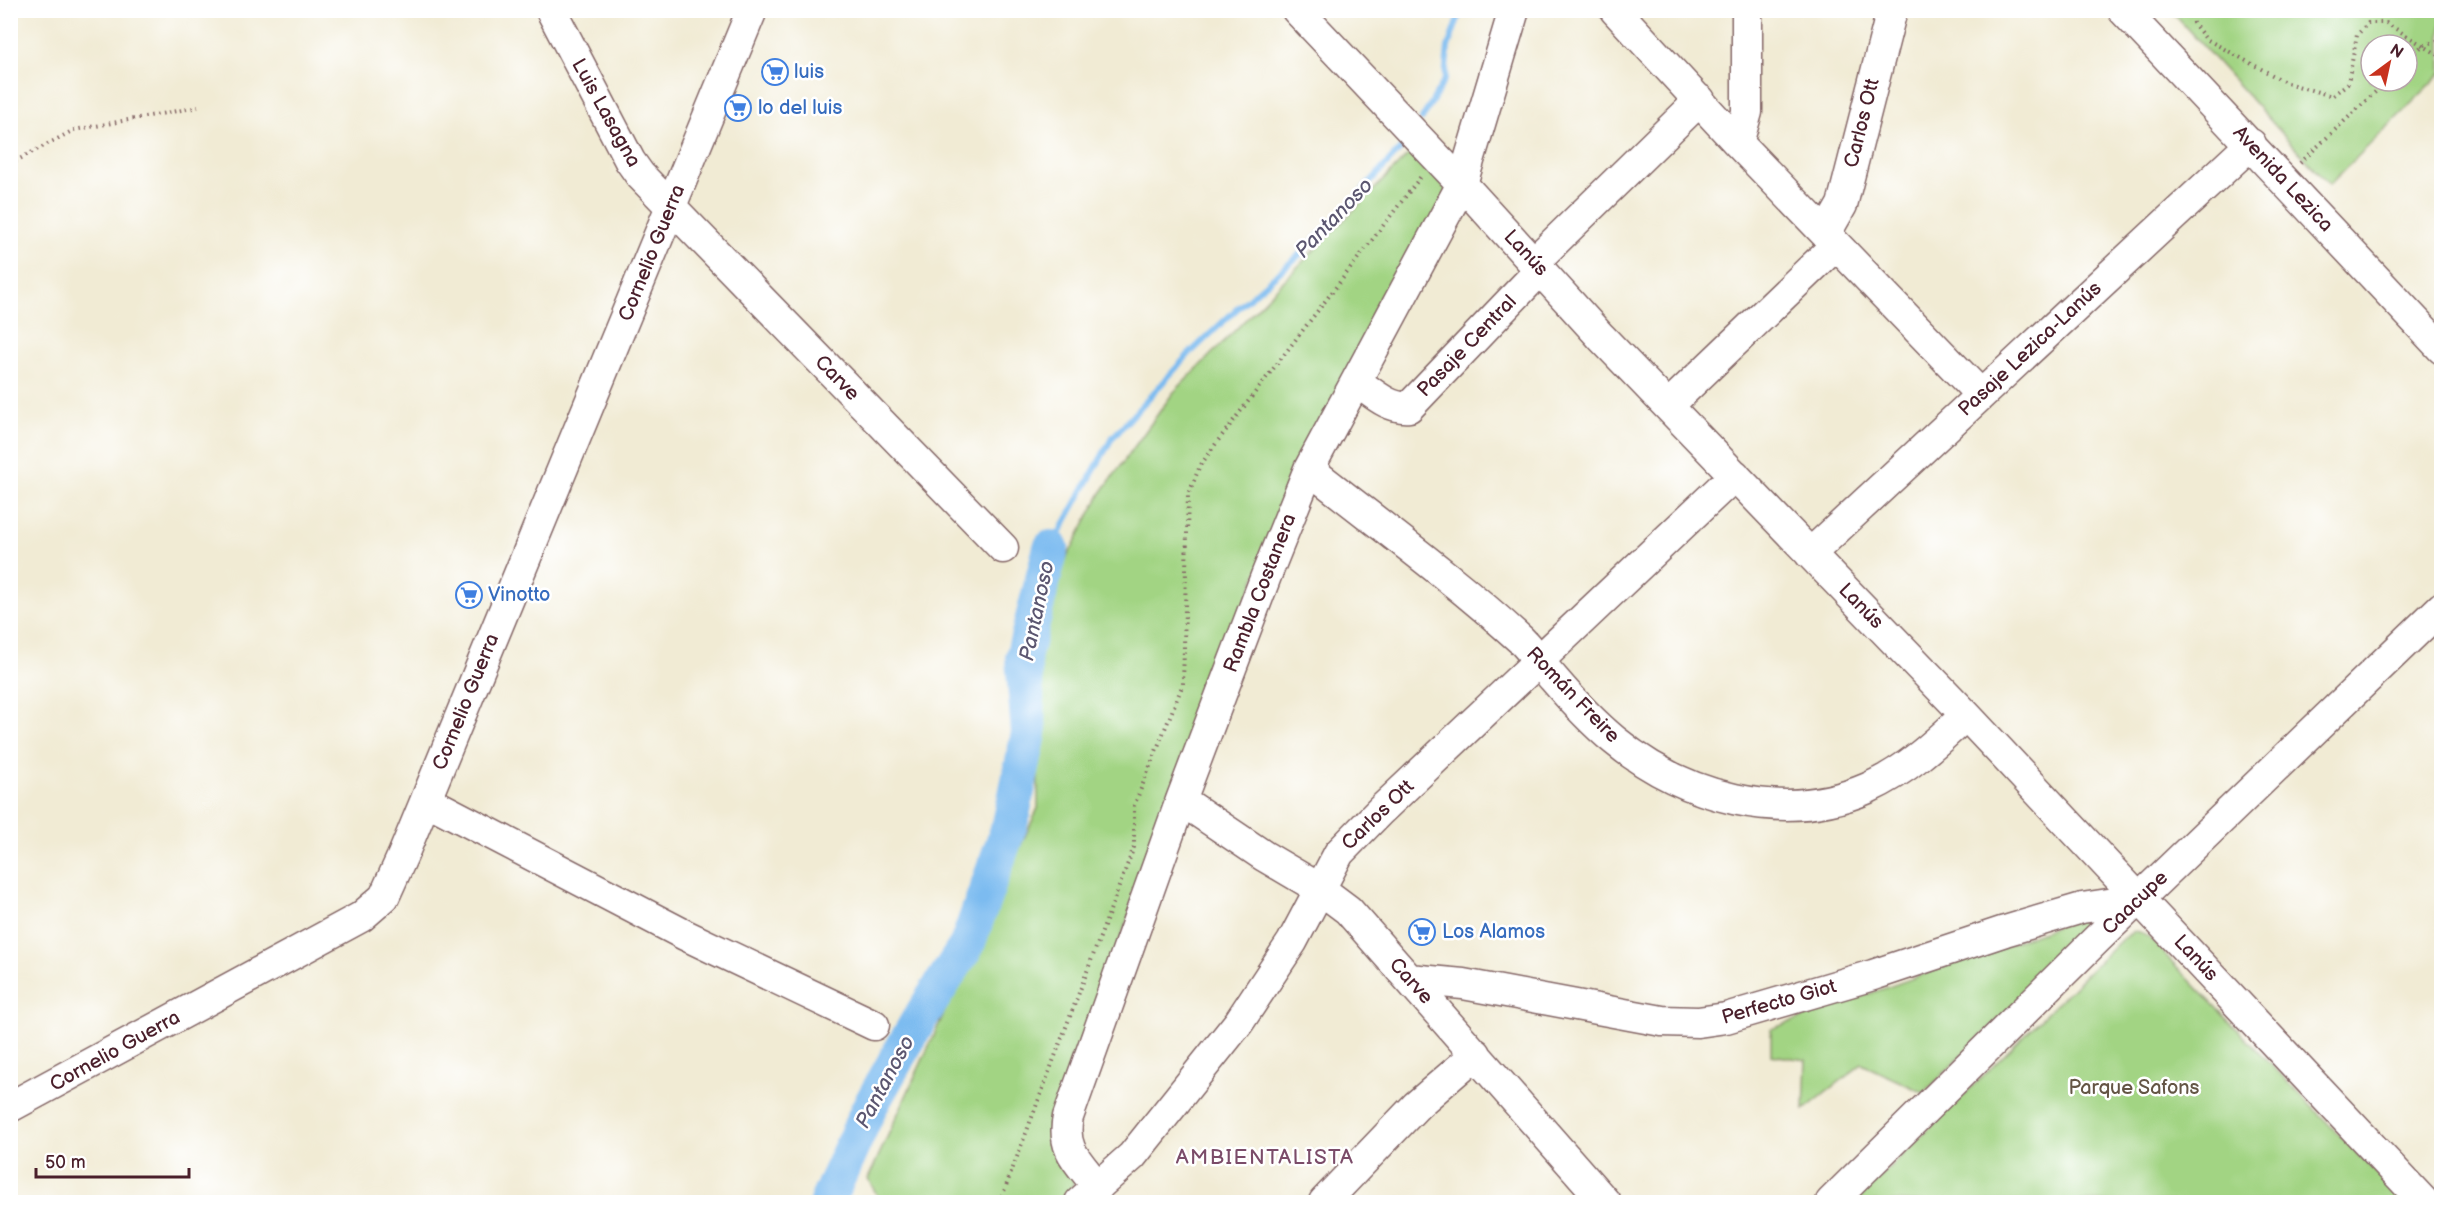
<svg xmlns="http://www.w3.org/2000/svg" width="2452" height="1213" viewBox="0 0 2452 1213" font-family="'Balsamiq Sans',sans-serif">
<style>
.green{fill:#a2d483;stroke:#767a57;stroke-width:1.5;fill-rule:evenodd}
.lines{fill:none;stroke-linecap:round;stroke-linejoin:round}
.stream{stroke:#7bbbf0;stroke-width:6}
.river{stroke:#7bbbf0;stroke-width:36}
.minor-casing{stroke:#846666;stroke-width:33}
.path{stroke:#846666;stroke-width:4;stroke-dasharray:1.5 4.5;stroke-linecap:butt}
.minor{stroke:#fff;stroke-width:30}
.labels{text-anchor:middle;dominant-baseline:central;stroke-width:5;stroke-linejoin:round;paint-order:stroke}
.shop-label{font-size:20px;fill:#366cbe;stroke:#fff;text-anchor:start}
.street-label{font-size:20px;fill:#4a1f2b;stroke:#fff}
.park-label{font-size:20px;fill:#645545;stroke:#fff}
.water-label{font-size:21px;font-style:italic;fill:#5b5670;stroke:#fff}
.neighbourhood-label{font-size:21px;letter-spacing:1.5px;fill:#7b4c69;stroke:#fff}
</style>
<rect width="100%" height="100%" fill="#fff"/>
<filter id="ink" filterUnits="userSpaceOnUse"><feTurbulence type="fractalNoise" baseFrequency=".0167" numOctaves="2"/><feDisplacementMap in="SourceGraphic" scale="12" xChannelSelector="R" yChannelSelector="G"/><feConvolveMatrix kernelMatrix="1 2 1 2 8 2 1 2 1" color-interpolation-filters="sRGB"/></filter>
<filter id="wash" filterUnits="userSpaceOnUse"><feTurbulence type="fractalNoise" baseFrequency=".008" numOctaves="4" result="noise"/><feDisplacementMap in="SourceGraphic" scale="24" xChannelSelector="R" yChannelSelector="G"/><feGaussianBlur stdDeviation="1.35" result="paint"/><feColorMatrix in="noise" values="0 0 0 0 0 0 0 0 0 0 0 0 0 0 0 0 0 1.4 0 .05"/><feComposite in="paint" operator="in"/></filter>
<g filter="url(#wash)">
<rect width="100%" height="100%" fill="#f1ebd4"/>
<path class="green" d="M 2171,11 L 2441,11 L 2441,74 L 2329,185 ZM 2371,45 L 2407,45 L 2407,81 L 2371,81 Z
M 1410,153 L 1450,191 L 1300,458 L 1057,1108 L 1074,1181 L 1071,1192 L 1059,1202 L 881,1202 L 868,1179 L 1038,808 L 1037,655 L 1055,580 L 1101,493 L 1173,393 Z
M 2100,918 L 1924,1093 L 1862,1064 L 1804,1110 L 1806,1060 L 1771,1055 L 1771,1029 L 2078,919 Z
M 2134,931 L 2140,932 L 2150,939 L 2404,1202 L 1855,1202 L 2122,939 Z"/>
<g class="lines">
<path class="stream" d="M 1422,119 L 1445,79 L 1448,47 L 1461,10
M 1051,548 L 1112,438 L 1189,354 L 1240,306 L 1297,257 L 1350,205 L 1402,147"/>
<path class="river" d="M 827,1202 L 869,1108 L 918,1021 L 967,945 L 1010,824 L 1029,733 L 1023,658 L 1051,548"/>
</g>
</g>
<g filter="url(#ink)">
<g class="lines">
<defs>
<path id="minor" d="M 551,10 L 630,161 L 640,175 L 1003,548
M 1297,10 L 1462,184 L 1601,337 L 1966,715 L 2424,1202
M 1615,10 L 1738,143 L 1981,395
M 2123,10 L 2442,349
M 1738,143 L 1747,112 L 1747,10
M 1826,233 L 1842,205 L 1892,10
M 1534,262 L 1700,100
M 1357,382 C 1373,393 1389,409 1409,407 L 1541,269
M 1669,405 L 1836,245
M 1309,469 C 1380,525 1454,579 1521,640 C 1533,652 1542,666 1553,678 C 1571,699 1592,722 1614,740 C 1683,797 1783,825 1868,788 C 1906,771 1936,743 1966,715
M 1810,554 L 2251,144
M 426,800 L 685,935 L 874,1025
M 1181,800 L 1264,856 L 1320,889 L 1348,910 L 1605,1202
M 1409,979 L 1463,984 L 1662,1021 L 1698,1022 L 1726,1018 L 1873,975 L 2005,931 L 2082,908 L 2141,899
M 10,1107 L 361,917 L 384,897 L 403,855 L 752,10
M 1098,1187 C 1079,1162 1061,1150 1068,1117 L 1181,800 L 1266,576 L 1309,469 L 1462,184 L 1514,10
M 1080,1202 L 1132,1156 L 1239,1022 L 1292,942 L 1339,853 L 1380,811 L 1735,475
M 1324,1202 L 1417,1105 L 1476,1054
M 1831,1202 L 2097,939 L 2442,607"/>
</defs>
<use href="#minor" class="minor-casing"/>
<path class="path" d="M 2192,10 L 2193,23 L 2206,39 L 2287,83 L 2332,96 L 2348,83 L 2357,35 L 2368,23 L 2386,23 L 2442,57
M 2407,61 L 2422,46 L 2442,39
M 2300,163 L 2387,81
M 10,164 L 74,130 L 198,107
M 1000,1202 L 1134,847 L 1134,806 L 1183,684 L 1188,495 L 1200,466 L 1217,442 L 1422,175"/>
<use href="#minor" class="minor"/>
</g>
</g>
<defs>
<symbol id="supermarket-ring" viewBox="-11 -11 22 22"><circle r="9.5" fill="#fff" stroke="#3f7fe0" stroke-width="1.5"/><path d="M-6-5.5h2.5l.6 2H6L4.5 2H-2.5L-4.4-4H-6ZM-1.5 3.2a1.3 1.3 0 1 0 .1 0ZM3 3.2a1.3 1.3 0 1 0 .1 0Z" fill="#3f7fe0"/></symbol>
</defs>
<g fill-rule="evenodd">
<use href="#supermarket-ring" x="760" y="57" width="30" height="30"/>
<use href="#supermarket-ring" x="723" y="93" width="30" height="30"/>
<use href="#supermarket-ring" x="454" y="580" width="30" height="30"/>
<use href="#supermarket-ring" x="1407" y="917" width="30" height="30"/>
</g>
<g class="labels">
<g class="shop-label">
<text x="794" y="72">luis</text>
<text x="758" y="108">lo del luis</text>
<text x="488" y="595">Vinotto</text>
<text x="1442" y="932">Los Alamos</text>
</g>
<g class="street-label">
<text transform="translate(606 113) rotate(61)">Luis Lasagna</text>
<text transform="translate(1862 123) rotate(-76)">Carlos Ott</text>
<text transform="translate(2283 179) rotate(47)">Avenida Lezica</text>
<text transform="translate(652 253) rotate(-68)">Cornelio Guerra</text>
<text transform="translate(1526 253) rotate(47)">Lanús</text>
<text transform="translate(1467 346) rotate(-46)">Pasaje Central</text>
<text transform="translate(2030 349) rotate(-43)">Pasaje Lezica-Lanús</text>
<text transform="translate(837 378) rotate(46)">Carve</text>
<text transform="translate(1260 593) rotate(-69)">Rambla Costanera</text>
<text transform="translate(1861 606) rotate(46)">Lanús</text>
<text transform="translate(1573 695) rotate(46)">Román Freire</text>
<text transform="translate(466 702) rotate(-68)">Cornelio Guerra</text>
<text transform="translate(1378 815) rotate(-44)">Carlos Ott</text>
<text transform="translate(2135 903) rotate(-44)">Caacupe</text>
<text transform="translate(2196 958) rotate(47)">Lanús</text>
<text transform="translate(1411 981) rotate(48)">Carve</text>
<text transform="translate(1779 1002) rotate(-16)">Perfecto Giot</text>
<text transform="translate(115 1051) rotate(-29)">Cornelio Guerra</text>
</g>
<g class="park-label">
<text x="2134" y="1088">Parque Safons</text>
</g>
<g class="water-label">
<text transform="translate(1334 218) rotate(-46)">Pantanoso</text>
<text transform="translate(1037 611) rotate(-78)">Pantanoso</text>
<text transform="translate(885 1082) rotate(-62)">Pantanoso</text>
</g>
<g class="neighbourhood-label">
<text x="1265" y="1157">AMBIENTALISTA</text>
</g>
</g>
<rect width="2452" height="1213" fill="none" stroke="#fff" stroke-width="36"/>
<g transform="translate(2389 63) rotate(33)"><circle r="28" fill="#ffffff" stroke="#b7a5aa" stroke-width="1.5"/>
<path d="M0-4.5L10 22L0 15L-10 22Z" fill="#c8321e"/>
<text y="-9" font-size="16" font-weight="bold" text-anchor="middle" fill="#4a1f2b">N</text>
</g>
<path d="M36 1168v9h153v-9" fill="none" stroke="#4a1f2b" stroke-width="3"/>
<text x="45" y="1168" font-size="18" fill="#4a1f2b" stroke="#ffffff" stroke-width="4.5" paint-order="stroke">50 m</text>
</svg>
